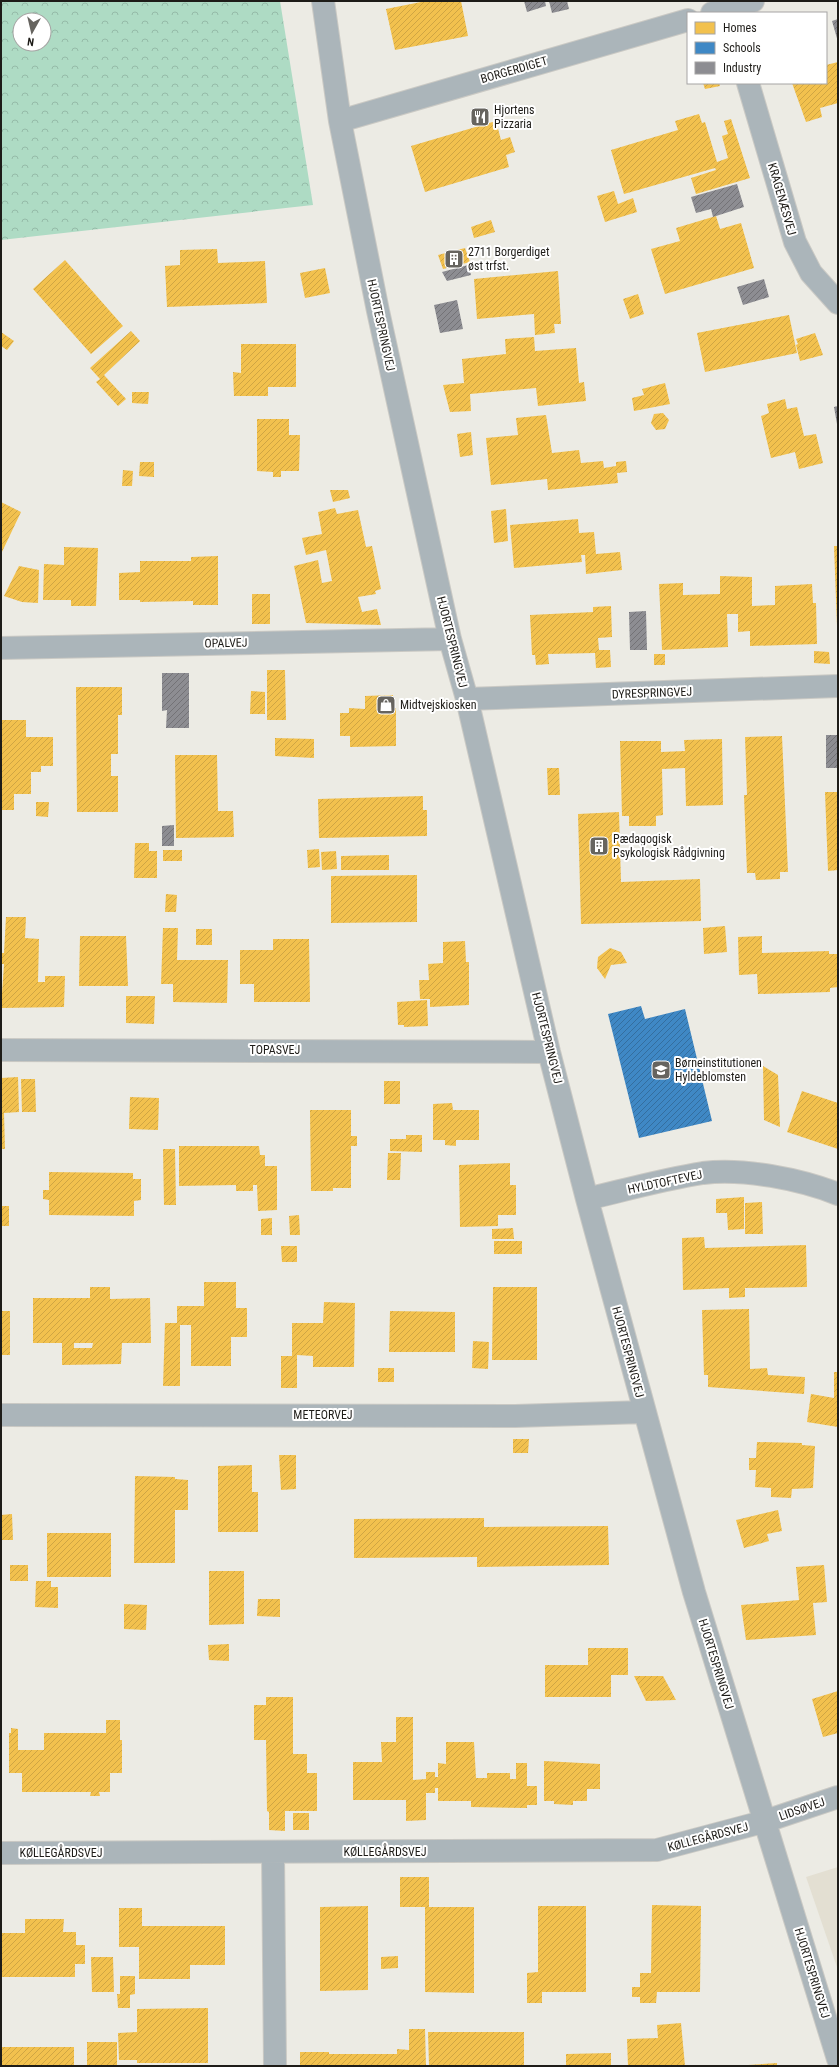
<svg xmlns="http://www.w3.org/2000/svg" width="839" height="2067" viewBox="0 0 839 2067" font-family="'Roboto Condensed',sans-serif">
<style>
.built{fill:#e3dfd2}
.park{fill:url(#park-crowns);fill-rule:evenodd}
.homes{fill:url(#homes-hatch);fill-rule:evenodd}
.schools{fill:url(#schools-hatch)}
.industry{fill:url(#industry-hatch)}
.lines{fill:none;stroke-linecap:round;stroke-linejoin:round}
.minor-casing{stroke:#cac9c4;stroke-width:24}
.minor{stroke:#abb5ba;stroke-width:22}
.labels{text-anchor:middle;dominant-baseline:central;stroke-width:4;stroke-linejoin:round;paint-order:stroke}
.street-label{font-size:12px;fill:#1e1c18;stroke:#fff}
.poi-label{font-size:12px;fill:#1e1c18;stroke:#fff;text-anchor:start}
</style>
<defs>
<pattern id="park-crowns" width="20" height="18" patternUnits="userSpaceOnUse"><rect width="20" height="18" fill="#aedbc4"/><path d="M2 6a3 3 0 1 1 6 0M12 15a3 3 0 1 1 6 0" fill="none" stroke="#95bba8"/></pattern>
<pattern id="homes-hatch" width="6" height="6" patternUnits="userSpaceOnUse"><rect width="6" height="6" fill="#f2c14e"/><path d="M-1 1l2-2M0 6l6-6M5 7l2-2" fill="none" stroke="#cfa543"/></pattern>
<pattern id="schools-hatch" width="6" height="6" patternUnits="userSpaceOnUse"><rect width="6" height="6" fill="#3f88c5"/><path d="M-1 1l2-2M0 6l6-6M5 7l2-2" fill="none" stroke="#346e9f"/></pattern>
<pattern id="industry-hatch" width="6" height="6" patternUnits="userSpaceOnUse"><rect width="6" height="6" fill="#8d8d92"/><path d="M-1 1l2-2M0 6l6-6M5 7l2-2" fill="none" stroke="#737276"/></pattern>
</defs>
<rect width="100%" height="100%" fill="#ecebe4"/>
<path class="built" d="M 838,1867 L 838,1970 L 806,1877 Z"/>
<path class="park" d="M 1,1 L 280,1 L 313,205 L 1,240 ZM 20,20 L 44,20 L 44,44 L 20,44 Z"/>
<path class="homes" d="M 426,1 L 461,1 L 468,36 L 395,50 L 386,9 Z
M 838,62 L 838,103 L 820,108 L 822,117 L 806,122 L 792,83 L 826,83 L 826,65 Z
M 703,83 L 719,83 L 720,86 L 705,89 Z
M 699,114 L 702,123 L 705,122 L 717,162 L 728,158 L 722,136 L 728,134 L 724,121 L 731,119 L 750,178 L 696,194 L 691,178 L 716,170 L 715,168 L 624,194 L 611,150 L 678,130 L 675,121 Z
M 496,121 L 501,140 L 510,137 L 515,152 L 506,155 L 509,167 L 425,192 L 411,146 Z
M 614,191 L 618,204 L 633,198 L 637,212 L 605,222 L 597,196 Z
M 716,216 L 720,229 L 741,223 L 754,268 L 665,294 L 651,249 L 680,241 L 676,228 Z
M 491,220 L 495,232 L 474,238 L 471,227 Z
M 465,248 L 470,262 L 443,269 L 438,255 Z
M 217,249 L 218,263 L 265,261 L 267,303 L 167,307 L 165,266 L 180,265 L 180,250 Z
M 65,260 L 123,326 L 91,354 L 33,289 Z
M 325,268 L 330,293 L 305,298 L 300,273 Z
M 558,271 L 561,324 L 554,324 L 555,333 L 535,335 L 534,314 L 477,319 L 474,279 Z
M 638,294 L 644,314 L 630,319 L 623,299 Z
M 789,315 L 797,353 L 705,372 L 697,333 Z
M 131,331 L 140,341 L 104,375 L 126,399 L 118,406 L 96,382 L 100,379 L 90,368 Z
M 1,332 L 14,341 L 7,350 L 1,346 Z
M 815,333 L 823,355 L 800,361 L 796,345 L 798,344 L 796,339 Z
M 534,337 L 535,351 L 576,348 L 579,383 L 584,382 L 586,401 L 538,406 L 536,388 L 470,394 L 471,411 L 450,412 L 443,385 L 464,383 L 462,359 L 506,354 L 505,339 Z
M 241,344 L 296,344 L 296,387 L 268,387 L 268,396 L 234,396 L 233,372 L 241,373 Z
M 665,383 L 670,404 L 634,411 L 632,398 L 644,395 L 642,389 Z
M 132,392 L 149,392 L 148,404 L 132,403 Z
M 785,399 L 787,409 L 797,407 L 804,436 L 816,434 L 823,463 L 799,469 L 795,452 L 771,458 L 761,416 L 769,413 L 767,404 Z
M 663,413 L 669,420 L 665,429 L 656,430 L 651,423 L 654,414 Z
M 546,415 L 552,453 L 579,450 L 581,463 L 603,461 L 604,468 L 616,466 L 616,462 L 626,461 L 627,472 L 617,473 L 618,483 L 548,490 L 547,479 L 491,485 L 486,438 L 518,435 L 516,418 Z
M 257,419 L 289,419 L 289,435 L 300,435 L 299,471 L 281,471 L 281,477 L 273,477 L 273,472 L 257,471 Z
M 471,432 L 473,455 L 460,457 L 457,434 Z
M 140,462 L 154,462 L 154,477 L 139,476 Z
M 123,470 L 133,471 L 132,486 L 122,486 Z
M 330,490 L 348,490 L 350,498 L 333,502 Z
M 1,502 L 21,512 L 1,554 Z
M 335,508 L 337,514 L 358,510 L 366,547 L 372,546 L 381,589 L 375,591 L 376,594 L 358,597 L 362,612 L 377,609 L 381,625 L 306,623 L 294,566 L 318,560 L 322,583 L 332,581 L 326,550 L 306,555 L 302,538 L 322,534 L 318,512 Z
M 506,509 L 508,541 L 494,543 L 491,511 Z
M 578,519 L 579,533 L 594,532 L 596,554 L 620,552 L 622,570 L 586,574 L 585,555 L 581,555 L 582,562 L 514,568 L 510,525 Z
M 834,546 L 838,546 L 838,626 L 837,626 Z
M 64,547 L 98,548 L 96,606 L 71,606 L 71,600 L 43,600 L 44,564 L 64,565 Z
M 218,556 L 218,605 L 193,605 L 193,601 L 140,602 L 140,600 L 119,600 L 119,573 L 140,572 L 140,561 L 191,561 L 191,557 Z
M 19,566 L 39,570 L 38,603 L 22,602 L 4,596 Z
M 720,576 L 752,577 L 752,606 L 775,605 L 775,586 L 812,584 L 813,603 L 816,603 L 817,644 L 750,646 L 750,631 L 738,632 L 738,614 L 727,614 L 728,647 L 662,650 L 659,584 L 683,583 L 683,595 L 720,594 Z
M 252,594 L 270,594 L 270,624 L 252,624 Z
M 611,606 L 612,637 L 598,638 L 599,650 L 610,650 L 611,667 L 596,668 L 595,653 L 548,654 L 549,664 L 536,665 L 535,655 L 532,655 L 530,615 L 593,612 L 593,607 Z
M 814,651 L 829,652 L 830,664 L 814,663 Z
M 654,654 L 665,654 L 665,665 L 654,665 Z
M 267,670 L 285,670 L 286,720 L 267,720 Z
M 76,687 L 122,687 L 122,715 L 118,715 L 118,754 L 111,754 L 111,776 L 118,776 L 118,812 L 77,812 Z
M 251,691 L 265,692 L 265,714 L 250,714 Z
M 393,695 L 393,709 L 396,708 L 396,746 L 350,747 L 350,736 L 340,736 L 340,713 L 349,713 L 349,708 L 365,709 L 365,696 Z
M 1,720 L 26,720 L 26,737 L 53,737 L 53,766 L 41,766 L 41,772 L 31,772 L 31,794 L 14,794 L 14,810 L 1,810 Z
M 782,736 L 788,872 L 780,872 L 780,879 L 756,880 L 755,873 L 747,873 L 744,795 L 747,795 L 745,737 Z
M 275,738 L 314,739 L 314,758 L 275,756 Z
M 722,739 L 723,805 L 686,806 L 685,768 L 662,769 L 663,815 L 656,816 L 656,826 L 629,826 L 629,816 L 622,816 L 620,741 L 661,741 L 661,752 L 685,751 L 684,740 Z
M 175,755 L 217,755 L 218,811 L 233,811 L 234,837 L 176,838 Z
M 547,768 L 559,768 L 560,795 L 548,795 Z
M 825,792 L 838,792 L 838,870 L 828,871 Z
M 423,796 L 423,810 L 427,810 L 427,836 L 319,838 L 318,799 Z
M 36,802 L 49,802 L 48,817 L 36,816 Z
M 619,812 L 621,882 L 700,879 L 701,921 L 581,924 L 578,814 Z
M 135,843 L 149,843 L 149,851 L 157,851 L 157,878 L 134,878 Z
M 319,849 L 320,867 L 308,868 L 307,850 Z
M 163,850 L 182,850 L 182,861 L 163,861 Z
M 336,851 L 337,869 L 322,870 L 321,852 Z
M 389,855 L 389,870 L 341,870 L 341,856 Z
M 417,875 L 417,922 L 331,923 L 331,876 Z
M 166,894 L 177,895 L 176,912 L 165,912 Z
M 6,917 L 26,917 L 25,938 L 39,939 L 38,982 L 45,982 L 45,976 L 65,976 L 64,1007 L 1,1008 L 4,964 L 1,964 L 1,953 L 4,953 Z
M 725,926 L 727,952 L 704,954 L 703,928 Z
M 163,928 L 178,928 L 177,960 L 228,960 L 227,1003 L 173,1002 L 173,984 L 161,984 Z
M 196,929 L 212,929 L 212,945 L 196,945 Z
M 80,936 L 126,936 L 128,986 L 79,986 Z
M 762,936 L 762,953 L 829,951 L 829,954 L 838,954 L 838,987 L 830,988 L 830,992 L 758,994 L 757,974 L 739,975 L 738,937 Z
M 273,939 L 309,939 L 310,1002 L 254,1002 L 254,984 L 240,984 L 240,950 L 273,950 Z
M 465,941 L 466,962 L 469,962 L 469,1005 L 430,1007 L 430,999 L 420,999 L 419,980 L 429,980 L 428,964 L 443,963 L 443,942 Z
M 610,948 L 621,952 L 627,963 L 611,965 L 605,979 L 597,968 L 598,957 Z
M 126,996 L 155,996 L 154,1024 L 126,1023 Z
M 427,1000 L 428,1026 L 404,1027 L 404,1025 L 398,1025 L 397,1002 Z
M 763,1066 L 778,1075 L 780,1127 L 764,1120 Z
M 18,1077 L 19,1112 L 4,1113 L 5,1149 L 1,1149 L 1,1078 Z
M 21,1079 L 35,1079 L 36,1112 L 22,1112 Z
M 384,1081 L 400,1081 L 400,1104 L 384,1104 Z
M 802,1091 L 838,1103 L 838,1149 L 787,1132 Z
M 130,1097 L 159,1098 L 158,1130 L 129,1129 Z
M 452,1103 L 453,1110 L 479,1110 L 479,1140 L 456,1140 L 456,1146 L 445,1145 L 445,1140 L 433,1140 L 433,1104 Z
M 310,1110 L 351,1110 L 351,1136 L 357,1136 L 357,1146 L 351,1146 L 351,1188 L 333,1188 L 333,1191 L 311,1191 Z
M 406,1135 L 422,1135 L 422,1152 L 390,1151 L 390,1139 L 406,1139 Z
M 179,1146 L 259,1146 L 260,1155 L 265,1155 L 265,1166 L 277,1166 L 277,1210 L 258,1211 L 257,1185 L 253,1185 L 253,1191 L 236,1191 L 236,1185 L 179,1186 Z
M 163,1149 L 175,1149 L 176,1205 L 164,1205 Z
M 388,1153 L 401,1153 L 400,1180 L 387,1180 Z
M 510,1163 L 510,1185 L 516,1185 L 516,1215 L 498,1215 L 498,1226 L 460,1227 L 459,1165 Z
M 49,1172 L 133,1173 L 133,1179 L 141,1179 L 141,1200 L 134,1201 L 134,1216 L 49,1215 L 49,1200 L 43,1199 L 43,1190 L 49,1190 Z
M 744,1197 L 744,1229 L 728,1230 L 727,1213 L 716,1213 L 716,1199 Z
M 762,1202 L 763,1234 L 745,1234 L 745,1203 Z
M 1,1206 L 9,1206 L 9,1226 L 1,1226 Z
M 299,1215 L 300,1235 L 290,1235 L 289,1216 Z
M 272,1218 L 272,1235 L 261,1235 L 261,1219 Z
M 513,1228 L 514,1239 L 492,1239 L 492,1229 Z
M 704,1237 L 705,1248 L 806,1245 L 807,1287 L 745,1288 L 745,1297 L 729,1298 L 729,1288 L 683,1290 L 682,1238 Z
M 494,1241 L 522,1241 L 522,1254 L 494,1254 Z
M 281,1246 L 297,1246 L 297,1262 L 282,1262 Z
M 204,1282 L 236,1282 L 236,1308 L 247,1308 L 247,1337 L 231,1337 L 231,1366 L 191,1366 L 191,1325 L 180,1325 L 180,1386 L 163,1386 L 165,1323 L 177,1323 L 177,1306 L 204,1306 Z
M 90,1287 L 110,1287 L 110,1299 L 150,1298 L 151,1343 L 122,1343 L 121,1364 L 62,1365 L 62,1343 L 33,1343 L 33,1298 L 90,1298 ZM 74,1343 L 93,1343 L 92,1348 L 74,1348 Z
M 493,1287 L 537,1287 L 537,1360 L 492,1360 Z
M 324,1302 L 355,1303 L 354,1367 L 313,1367 L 313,1356 L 297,1355 L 297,1388 L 281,1388 L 281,1356 L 292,1356 L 292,1323 L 323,1323 Z
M 749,1309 L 750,1369 L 767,1368 L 768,1375 L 805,1377 L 804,1394 L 708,1387 L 708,1375 L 704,1375 L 702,1310 Z
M 1,1311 L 10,1311 L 10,1355 L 1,1355 Z
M 390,1311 L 455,1312 L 455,1352 L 389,1352 Z
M 473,1341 L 489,1342 L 488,1369 L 472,1368 Z
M 378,1368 L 394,1368 L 394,1382 L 378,1382 Z
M 834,1372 L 838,1372 L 838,1427 L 807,1422 L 811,1394 L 834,1398 Z
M 513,1439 L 529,1439 L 528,1453 L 513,1453 Z
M 757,1442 L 802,1443 L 802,1445 L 815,1446 L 813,1488 L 792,1489 L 791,1498 L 771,1497 L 771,1488 L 755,1487 L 756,1470 L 749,1470 L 749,1458 L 756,1458 Z
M 279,1455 L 296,1455 L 296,1489 L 281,1490 Z
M 252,1465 L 252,1492 L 258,1492 L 258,1532 L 218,1532 L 218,1466 Z
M 135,1476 L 175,1477 L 175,1479 L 188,1480 L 188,1510 L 175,1510 L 175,1563 L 134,1563 Z
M 778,1510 L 782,1531 L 767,1534 L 769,1541 L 744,1548 L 736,1520 Z
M 12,1514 L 13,1540 L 1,1540 L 1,1515 Z
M 484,1518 L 484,1527 L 608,1526 L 609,1565 L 477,1567 L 477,1557 L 354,1558 L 354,1519 Z
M 47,1533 L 111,1533 L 111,1577 L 47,1577 Z
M 10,1565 L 28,1565 L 28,1581 L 10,1581 Z
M 824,1565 L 827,1602 L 813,1603 L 816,1635 L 746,1640 L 741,1605 L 799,1600 L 796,1567 Z
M 209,1571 L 244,1571 L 244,1624 L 209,1625 Z
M 36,1581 L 51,1581 L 51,1587 L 58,1587 L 58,1608 L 35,1607 Z
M 258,1599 L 280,1599 L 280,1617 L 257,1616 Z
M 124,1604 L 147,1605 L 146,1630 L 124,1629 Z
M 229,1644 L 229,1661 L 209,1660 L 208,1645 Z
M 588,1648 L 628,1648 L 628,1675 L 611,1675 L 611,1697 L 545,1697 L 545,1665 L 588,1665 Z
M 634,1676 L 663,1676 L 676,1700 L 646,1701 Z
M 838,1691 L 838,1733 L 823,1737 L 812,1699 Z
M 266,1697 L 293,1697 L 293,1754 L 307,1754 L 307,1773 L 317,1773 L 317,1811 L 285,1811 L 285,1831 L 269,1830 L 269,1812 L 267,1811 L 266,1740 L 254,1740 L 254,1705 L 266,1705 Z
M 396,1717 L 413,1717 L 413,1780 L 426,1779 L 426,1772 L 435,1772 L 435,1777 L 438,1777 L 438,1763 L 446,1764 L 446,1742 L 474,1742 L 476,1778 L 487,1778 L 487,1773 L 510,1773 L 510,1779 L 516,1779 L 516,1763 L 527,1763 L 527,1786 L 537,1786 L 537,1805 L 527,1805 L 527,1808 L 471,1807 L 471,1801 L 438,1801 L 438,1788 L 435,1788 L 435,1793 L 426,1793 L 426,1820 L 406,1821 L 406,1800 L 353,1800 L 353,1762 L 382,1762 L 381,1742 L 396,1742 Z
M 106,1720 L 120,1720 L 120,1740 L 122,1740 L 122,1773 L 110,1773 L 110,1792 L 99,1792 L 100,1796 L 90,1796 L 91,1792 L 22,1792 L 22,1773 L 9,1773 L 9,1733 L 11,1733 L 11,1728 L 18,1729 L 18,1750 L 44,1750 L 44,1733 L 106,1733 Z
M 544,1761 L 600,1764 L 600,1789 L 587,1789 L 587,1801 L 573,1801 L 573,1805 L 554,1804 L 554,1801 L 544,1801 Z
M 293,1813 L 309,1813 L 309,1830 L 293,1830 Z
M 400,1877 L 429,1877 L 429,1907 L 474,1907 L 474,1993 L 425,1992 L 425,1907 L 400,1907 Z
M 652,1905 L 701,1906 L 700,1992 L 657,1992 L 656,2003 L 640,2003 L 640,1997 L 632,1997 L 632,1987 L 640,1987 L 640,1973 L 651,1973 Z
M 368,1906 L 368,1990 L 320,1991 L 320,1907 Z
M 538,1906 L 586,1906 L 586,1992 L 542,1992 L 542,2003 L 527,2003 L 527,1973 L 538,1972 Z
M 119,1908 L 142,1908 L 142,1926 L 225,1926 L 225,1965 L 190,1965 L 190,1979 L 139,1979 L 139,1947 L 119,1947 Z
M 25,1919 L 64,1919 L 63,1932 L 76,1932 L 76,1945 L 85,1945 L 85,1964 L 75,1964 L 75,1977 L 1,1977 L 1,1933 L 25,1933 Z
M 398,1956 L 398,1968 L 381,1969 L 381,1957 Z
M 91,1957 L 113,1957 L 114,1992 L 92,1992 Z
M 120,1976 L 135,1976 L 135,1994 L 130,1995 L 130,2008 L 118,2008 L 117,1994 L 120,1994 Z
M 208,2008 L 208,2063 L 137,2063 L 137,2060 L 119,2060 L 118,2033 L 137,2032 L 137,2009 Z
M 681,2023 L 685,2066 L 628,2066 L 627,2039 L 658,2038 L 657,2025 Z
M 409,2029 L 425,2029 L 426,2066 L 300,2066 L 300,2052 L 329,2052 L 329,2054 L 397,2054 L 397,2049 L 409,2050 Z
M 428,2032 L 524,2032 L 524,2066 L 429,2066 Z
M 87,2042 L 117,2042 L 117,2066 L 87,2066 Z
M 1,2047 L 74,2047 L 74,2066 L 1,2066 Z
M 611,2053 L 611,2066 L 566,2066 L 566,2054 Z
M 777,2063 L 777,2066 L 748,2066 L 748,2065 Z"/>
<path class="schools" d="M 641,1006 L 645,1019 L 685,1009 L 712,1121 L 639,1138 L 608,1014 Z"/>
<path class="industry" d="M 524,1 L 545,1 L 546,6 L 527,12 Z
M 549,1 L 567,1 L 569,9 L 552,13 Z
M 838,19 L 838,42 L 832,21 Z
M 737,184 L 744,207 L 713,217 L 711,209 L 696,213 L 691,197 Z
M 468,265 L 471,275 L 447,281 L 442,272 Z
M 764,279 L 769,297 L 743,305 L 737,287 Z
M 457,300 L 463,329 L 440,333 L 434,305 Z
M 838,406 L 838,424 L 837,424 L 834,407 Z
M 646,611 L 647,650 L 630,650 L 629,612 Z
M 162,673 L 189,673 L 189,728 L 166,728 L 167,710 L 162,711 Z
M 826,735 L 838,735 L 838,768 L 826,768 Z
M 174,825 L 174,846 L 162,846 L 162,826 Z"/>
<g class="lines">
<defs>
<path id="minor" d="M 323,1 L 340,121 L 378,311 L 450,639 L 467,699 L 549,1052 L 587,1199 L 694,1592 L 838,2059
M 712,13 L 753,1
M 748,83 L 795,242 L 811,273 L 838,303
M 340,121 L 688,20
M 1,648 L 450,639
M 467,699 L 838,686
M 1,1050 L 549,1052
M 587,1199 C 625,1190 664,1179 703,1173 C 744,1168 800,1179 838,1194
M 1,1415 L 515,1416 L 644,1412
M 273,1852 L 275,2066
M 1,1853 L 657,1850 L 766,1821 L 838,1797"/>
</defs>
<use href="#minor" class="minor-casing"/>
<use href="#minor" class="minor"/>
</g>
<defs>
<symbol id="restaurant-square" viewBox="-11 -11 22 22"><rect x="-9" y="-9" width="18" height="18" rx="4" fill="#66645f" stroke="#fff"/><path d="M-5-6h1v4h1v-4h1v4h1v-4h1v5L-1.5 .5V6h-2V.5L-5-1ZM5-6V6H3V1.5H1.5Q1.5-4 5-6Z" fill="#fff"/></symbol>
<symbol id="building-square" viewBox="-11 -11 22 22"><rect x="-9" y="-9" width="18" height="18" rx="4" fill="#66645f" stroke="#fff"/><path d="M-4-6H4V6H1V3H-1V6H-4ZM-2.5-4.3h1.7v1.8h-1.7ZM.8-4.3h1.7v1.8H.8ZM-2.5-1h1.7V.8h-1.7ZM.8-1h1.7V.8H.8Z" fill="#fff"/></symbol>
<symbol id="shop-square" viewBox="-11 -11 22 22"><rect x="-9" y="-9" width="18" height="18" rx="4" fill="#66645f" stroke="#fff"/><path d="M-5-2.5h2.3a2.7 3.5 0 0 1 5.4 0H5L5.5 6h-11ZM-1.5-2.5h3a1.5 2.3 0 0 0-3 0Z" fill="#fff"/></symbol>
<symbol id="school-square" viewBox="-11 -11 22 22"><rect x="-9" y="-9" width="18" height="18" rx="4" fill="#66645f" stroke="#fff"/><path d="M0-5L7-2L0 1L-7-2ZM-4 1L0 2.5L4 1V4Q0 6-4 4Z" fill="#fff"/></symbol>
</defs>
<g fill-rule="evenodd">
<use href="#restaurant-square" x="469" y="106" width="22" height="22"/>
<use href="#building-square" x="443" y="248" width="22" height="22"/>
<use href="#shop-square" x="375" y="694" width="22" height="22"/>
<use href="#building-square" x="588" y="835" width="22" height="22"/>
<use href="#school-square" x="650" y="1059" width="22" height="22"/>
</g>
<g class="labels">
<g class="street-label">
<text transform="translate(514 70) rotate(-16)">BORGERDIGET</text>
<text transform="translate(782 199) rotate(74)">KRAGENÆSVEJ</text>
<text transform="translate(381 325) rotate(78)">HJORTESPRINGVEJ</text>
<text transform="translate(452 642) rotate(76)">HJORTESPRINGVEJ</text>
<text transform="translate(226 643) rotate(-1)">OPALVEJ</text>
<text transform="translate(652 693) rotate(-2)">DYRESPRINGVEJ</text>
<text transform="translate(547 1038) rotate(76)">HJORTESPRINGVEJ</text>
<text x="275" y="1050">TOPASVEJ</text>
<text transform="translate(665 1182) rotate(-12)">HYLDTOFTEVEJ</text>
<text transform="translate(628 1352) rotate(75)">HJORTESPRINGVEJ</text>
<text x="323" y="1415">METEORVEJ</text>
<text transform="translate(716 1664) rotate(73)">HJORTESPRINGVEJ</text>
<text transform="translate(802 1809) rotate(-19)">LIDSØVEJ</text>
<text transform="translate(708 1837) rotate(-15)">KØLLEGÅRDSVEJ</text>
<text x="385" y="1852">KØLLEGÅRDSVEJ</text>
<text x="61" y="1853">KØLLEGÅRDSVEJ</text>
<text transform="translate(812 1973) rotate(73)">HJORTESPRINGVEJ</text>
</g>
<g class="poi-label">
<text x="494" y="110">Hjortens<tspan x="494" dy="14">Pizzaria</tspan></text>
<text x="468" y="252">2711 Borgerdiget<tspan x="468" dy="14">øst trfst.</tspan></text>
<text x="400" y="705">Midtvejskiosken</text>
<text x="613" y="839">Pædagogisk<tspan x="613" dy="14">Psykologisk Rådgivning</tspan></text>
<text x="675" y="1063">Børneinstitutionen<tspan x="675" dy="14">Hyldeblomsten</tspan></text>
</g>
</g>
<rect width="839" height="2067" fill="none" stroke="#1e1c18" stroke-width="4"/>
<rect x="687" y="12" width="140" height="72" fill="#ffffff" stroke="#a5a4a3"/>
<rect x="695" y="22" width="20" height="12" fill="#f2c14e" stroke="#a5a4a3"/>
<text x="723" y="32" font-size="12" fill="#1e1c18">Homes</text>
<rect x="695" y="42" width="20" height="12" fill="#3f88c5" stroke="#a5a4a3"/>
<text x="723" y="52" font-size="12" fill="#1e1c18">Schools</text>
<rect x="695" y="62" width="20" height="12" fill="#8d8d92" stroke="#a5a4a3"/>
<text x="723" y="72" font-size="12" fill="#1e1c18">Industry</text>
<g transform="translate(32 32) rotate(188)"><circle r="19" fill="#ffffff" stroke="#a5a4a3"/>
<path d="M0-3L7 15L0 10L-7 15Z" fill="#66645f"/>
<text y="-6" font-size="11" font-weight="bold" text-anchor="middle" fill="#1e1c18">N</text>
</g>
</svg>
